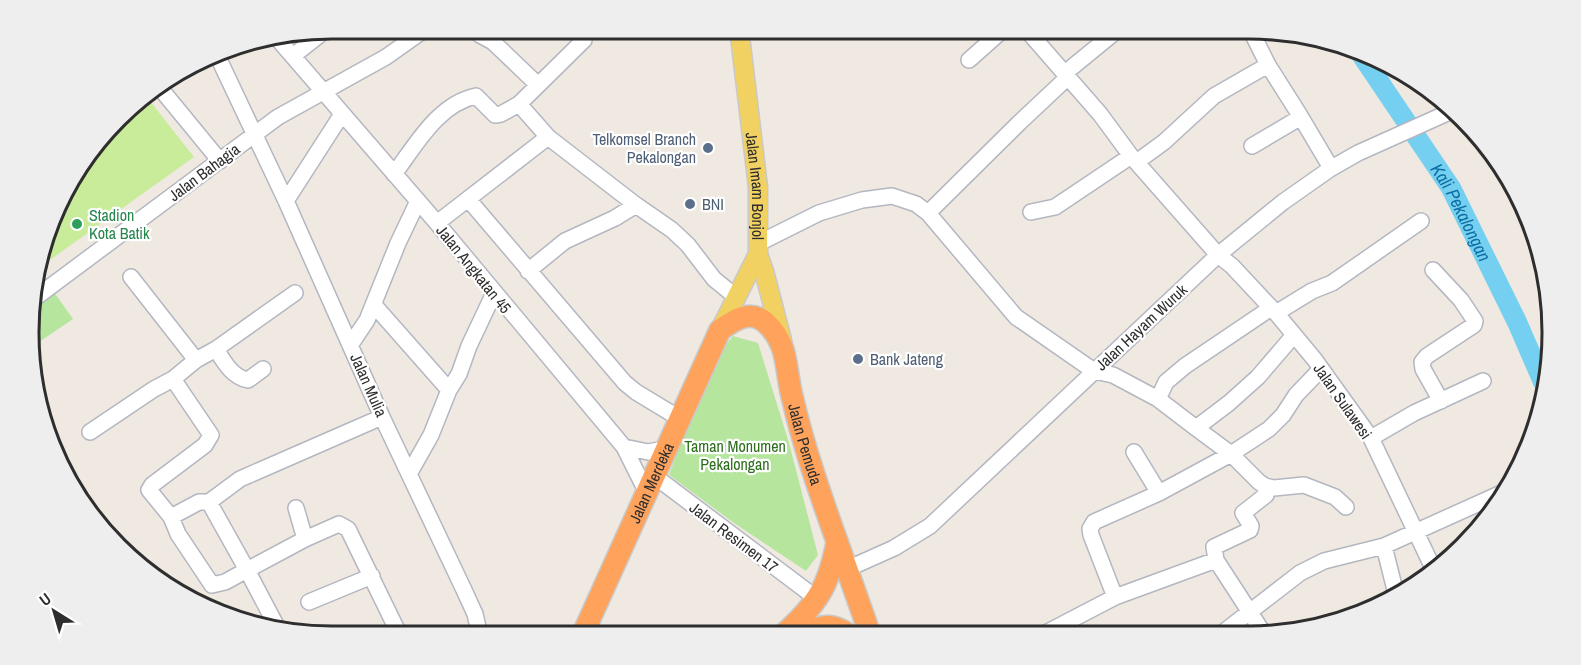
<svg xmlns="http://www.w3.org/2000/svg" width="1581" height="665" viewBox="0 0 1581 665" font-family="'Archivo Narrow',sans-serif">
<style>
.green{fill:#b6e59e}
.pitch{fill:#c9ec9a}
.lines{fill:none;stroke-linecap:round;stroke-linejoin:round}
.river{stroke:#75cff0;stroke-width:20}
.minor-casing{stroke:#b4b7c1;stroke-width:18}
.major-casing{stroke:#c9c9c9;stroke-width:21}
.highway-casing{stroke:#c9c9c9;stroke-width:24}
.minor{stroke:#fff;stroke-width:15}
.major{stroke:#f2d163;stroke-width:18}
.highway{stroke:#ffa35c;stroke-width:21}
.service-dot{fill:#5c6f8a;stroke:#fff;stroke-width:2}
.leisure-dot{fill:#2e9e5b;stroke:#fff;stroke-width:2}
.labels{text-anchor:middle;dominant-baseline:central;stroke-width:4.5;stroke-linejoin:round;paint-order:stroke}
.service-label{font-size:16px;fill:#4e5e75;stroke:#fff;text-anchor:start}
.street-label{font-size:16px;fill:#2e2e2e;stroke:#fff}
.leisure-label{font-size:16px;fill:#27864d;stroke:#fff;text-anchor:start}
.park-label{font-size:16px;fill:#2c6e1b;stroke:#fff}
.water-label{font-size:18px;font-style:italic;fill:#0d6fa3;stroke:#fff}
.rim{fill:none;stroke:#2e2e2e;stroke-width:3}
</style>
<rect width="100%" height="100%" fill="#efe9e1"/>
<path class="green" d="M 51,288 L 73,319 L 33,346 L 31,300 Z
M 733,336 L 758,343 L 789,443 L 818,555 L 806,571 L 734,523 L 669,475 L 699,393 L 716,357 Z"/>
<path class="pitch" d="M 146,96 L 194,157 L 40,267 L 69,181 L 132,104 Z"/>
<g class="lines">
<path class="river" id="s1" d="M 1360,53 L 1451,188 L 1517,322 L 1543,382"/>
<defs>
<path id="minor" d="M 472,28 L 480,35 L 493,42 L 538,85
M 577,28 L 583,34 L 584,40 L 519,104 L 548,137 L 636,205 L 672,230 L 688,245 L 714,279 L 736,297
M 1025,28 L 1100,114 L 1131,156 L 1218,255 L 1232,266 L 1276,313 L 1315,360 L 1371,438 L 1434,570
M 1250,29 L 1268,65 L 1299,114 L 1296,120 L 1252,146
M 277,38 L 437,223 L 624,447 L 646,491
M 217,55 L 286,201 L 382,417 L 464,590 L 475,614 L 480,636
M 293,56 L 327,29
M 969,60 L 1005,28
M 1065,73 L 1120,28
M 160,88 L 220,161
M 1299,114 L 1331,168
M 1138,161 L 1164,142 L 1214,96 L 1268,65
M 394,174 C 416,145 438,104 476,96 L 495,115 L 501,114 L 519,104
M 468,199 L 625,383 L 636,392 L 679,418
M 286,201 L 342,114
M 1031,212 L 1055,207 L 1131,156
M 928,213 L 1019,123 L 1068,77
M 437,223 L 548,137
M 759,243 L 819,213 L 862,200 L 892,196 L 916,204 L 928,213 L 1016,317 L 1094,371 L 1113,375 L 1158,399 L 1196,428 L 1229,403 L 1258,377 L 1294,335
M 1433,270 L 1461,300 L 1475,321 L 1474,325 L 1427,356 L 1422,362 L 1423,369 L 1441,401
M 528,271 L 565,241 L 615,218 L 636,205
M 131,277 L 196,360
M 31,301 L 278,117 L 386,57 L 427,28
M 374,305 L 449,390 L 459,374 L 469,346 L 494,293
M 1276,313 L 1312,291 L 1332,283 L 1421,221
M 351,344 L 367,320 L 398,243 L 418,201
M 216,349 C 224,362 232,377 248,380 L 263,369
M 1158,399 L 1166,382 L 1185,366 L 1271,308
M 1196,428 L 1231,454 L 1259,482 L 1265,486 L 1274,488 L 1304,485 L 1335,497 L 1346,507
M 90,432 L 154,389 L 173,379
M 1371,438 L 1414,413 L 1483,381
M 624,447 L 648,452 L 665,449
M 1134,452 L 1159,493
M 409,474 L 431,435 L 449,390
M 653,475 L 816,598
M 209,502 L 240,479 L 382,417
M 296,508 L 305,539
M 171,517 L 178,534 L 212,585 L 225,582 L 247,570 L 209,502 L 199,502 L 171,517 L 149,490 L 152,485 L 205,445 L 211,435 L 173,379 L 196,360 L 216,349 L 295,293
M 1384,546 L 1396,594
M 1216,560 L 1264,634
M 847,569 L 894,548 L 930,526 L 1218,255 L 1283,202 L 1330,169 L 1358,153 L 1454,110
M 1115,597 L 1091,535 L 1090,529 L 1094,522 L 1159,493 L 1231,454 L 1269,429 L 1283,415 L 1296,395 L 1321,369
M 309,602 L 372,576
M 277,627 L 247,570 L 305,539 L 339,524 L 348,529 L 400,636
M 1221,634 L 1300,573 L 1324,561 L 1384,546 L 1506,491
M 1042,635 L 1115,597 L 1216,560 L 1214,547 L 1250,530 L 1251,526 L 1243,513 L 1266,495 L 1265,486"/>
<g id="major">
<path id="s2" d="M 739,28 L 758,187 L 758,254 L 764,271 L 782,340"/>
<path d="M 720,330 L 758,254"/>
</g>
<g id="highway">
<path d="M 783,635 C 800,620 821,598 828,576 C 832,566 834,555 837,544"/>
<path d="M 804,635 C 820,624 833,623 849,635"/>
<path id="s3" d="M 582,636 L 720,330 C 733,321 749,309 765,322 C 788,343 785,364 791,392 C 810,476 843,554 870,635"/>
</g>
</defs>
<use href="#minor" class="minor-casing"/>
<use href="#major" class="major-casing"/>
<use href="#highway" class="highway-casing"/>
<use href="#minor" class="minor"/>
<use href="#major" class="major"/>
<use href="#highway" class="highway"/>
</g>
<g class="service-dot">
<circle cx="708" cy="148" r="6"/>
<circle cx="690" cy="204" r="6"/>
<circle cx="858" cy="359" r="6"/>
</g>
<circle class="leisure-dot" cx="77" cy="224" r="6"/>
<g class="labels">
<g class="service-label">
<text x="696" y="139" text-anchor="end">Telkomsel Branch<tspan x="696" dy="18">Pekalongan</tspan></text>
<text x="702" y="204">BNI</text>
<text x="870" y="359">Bank Jateng</text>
</g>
<g class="street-label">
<text transform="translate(204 172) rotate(-37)">Jalan Bahagia</text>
<text stroke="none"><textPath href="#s2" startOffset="159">Jalan Imam Bonjol</textPath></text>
<text transform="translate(474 269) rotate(51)">Jalan Angkatan 45</text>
<text transform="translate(1141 327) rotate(-43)">Jalan Hayam Wuruk</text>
<text transform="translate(369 385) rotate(66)">Jalan Mulia</text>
<text transform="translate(1343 401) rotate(55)">Jalan Sulawesi</text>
<text stroke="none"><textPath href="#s3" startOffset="516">Jalan Pemuda</textPath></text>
<text stroke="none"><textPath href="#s3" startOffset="168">Jalan Merdeka</textPath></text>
<text transform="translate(734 537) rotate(37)">Jalan Resimen 17</text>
</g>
<g class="leisure-label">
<text x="89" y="215">Stadion<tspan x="89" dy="18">Kota Batik</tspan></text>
</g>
<g class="park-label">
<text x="735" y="446">Taman Monumen<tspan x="735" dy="18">Pekalongan</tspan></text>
</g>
<g class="water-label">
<text stroke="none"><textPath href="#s1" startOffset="189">Kali Pekalongan</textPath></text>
</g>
</g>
<path d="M0 0H1581V665H0ZM332 39H1249A293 293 0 0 1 1542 332V333A293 293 0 0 1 1249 626H332A293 293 0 0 1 39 333V332A293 293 0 0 1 332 39Z" fill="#eee" fill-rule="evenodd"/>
<path class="rim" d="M332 39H1249A293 293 0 0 1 1542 332V333A293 293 0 0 1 1249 626H332A293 293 0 0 1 39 333V332A293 293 0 0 1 332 39Z"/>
<g transform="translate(54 611) rotate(323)" stroke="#ffffff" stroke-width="4.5" paint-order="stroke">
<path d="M0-4.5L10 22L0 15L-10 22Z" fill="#2e2e2e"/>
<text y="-9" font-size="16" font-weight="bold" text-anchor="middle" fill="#2e2e2e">U</text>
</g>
</svg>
